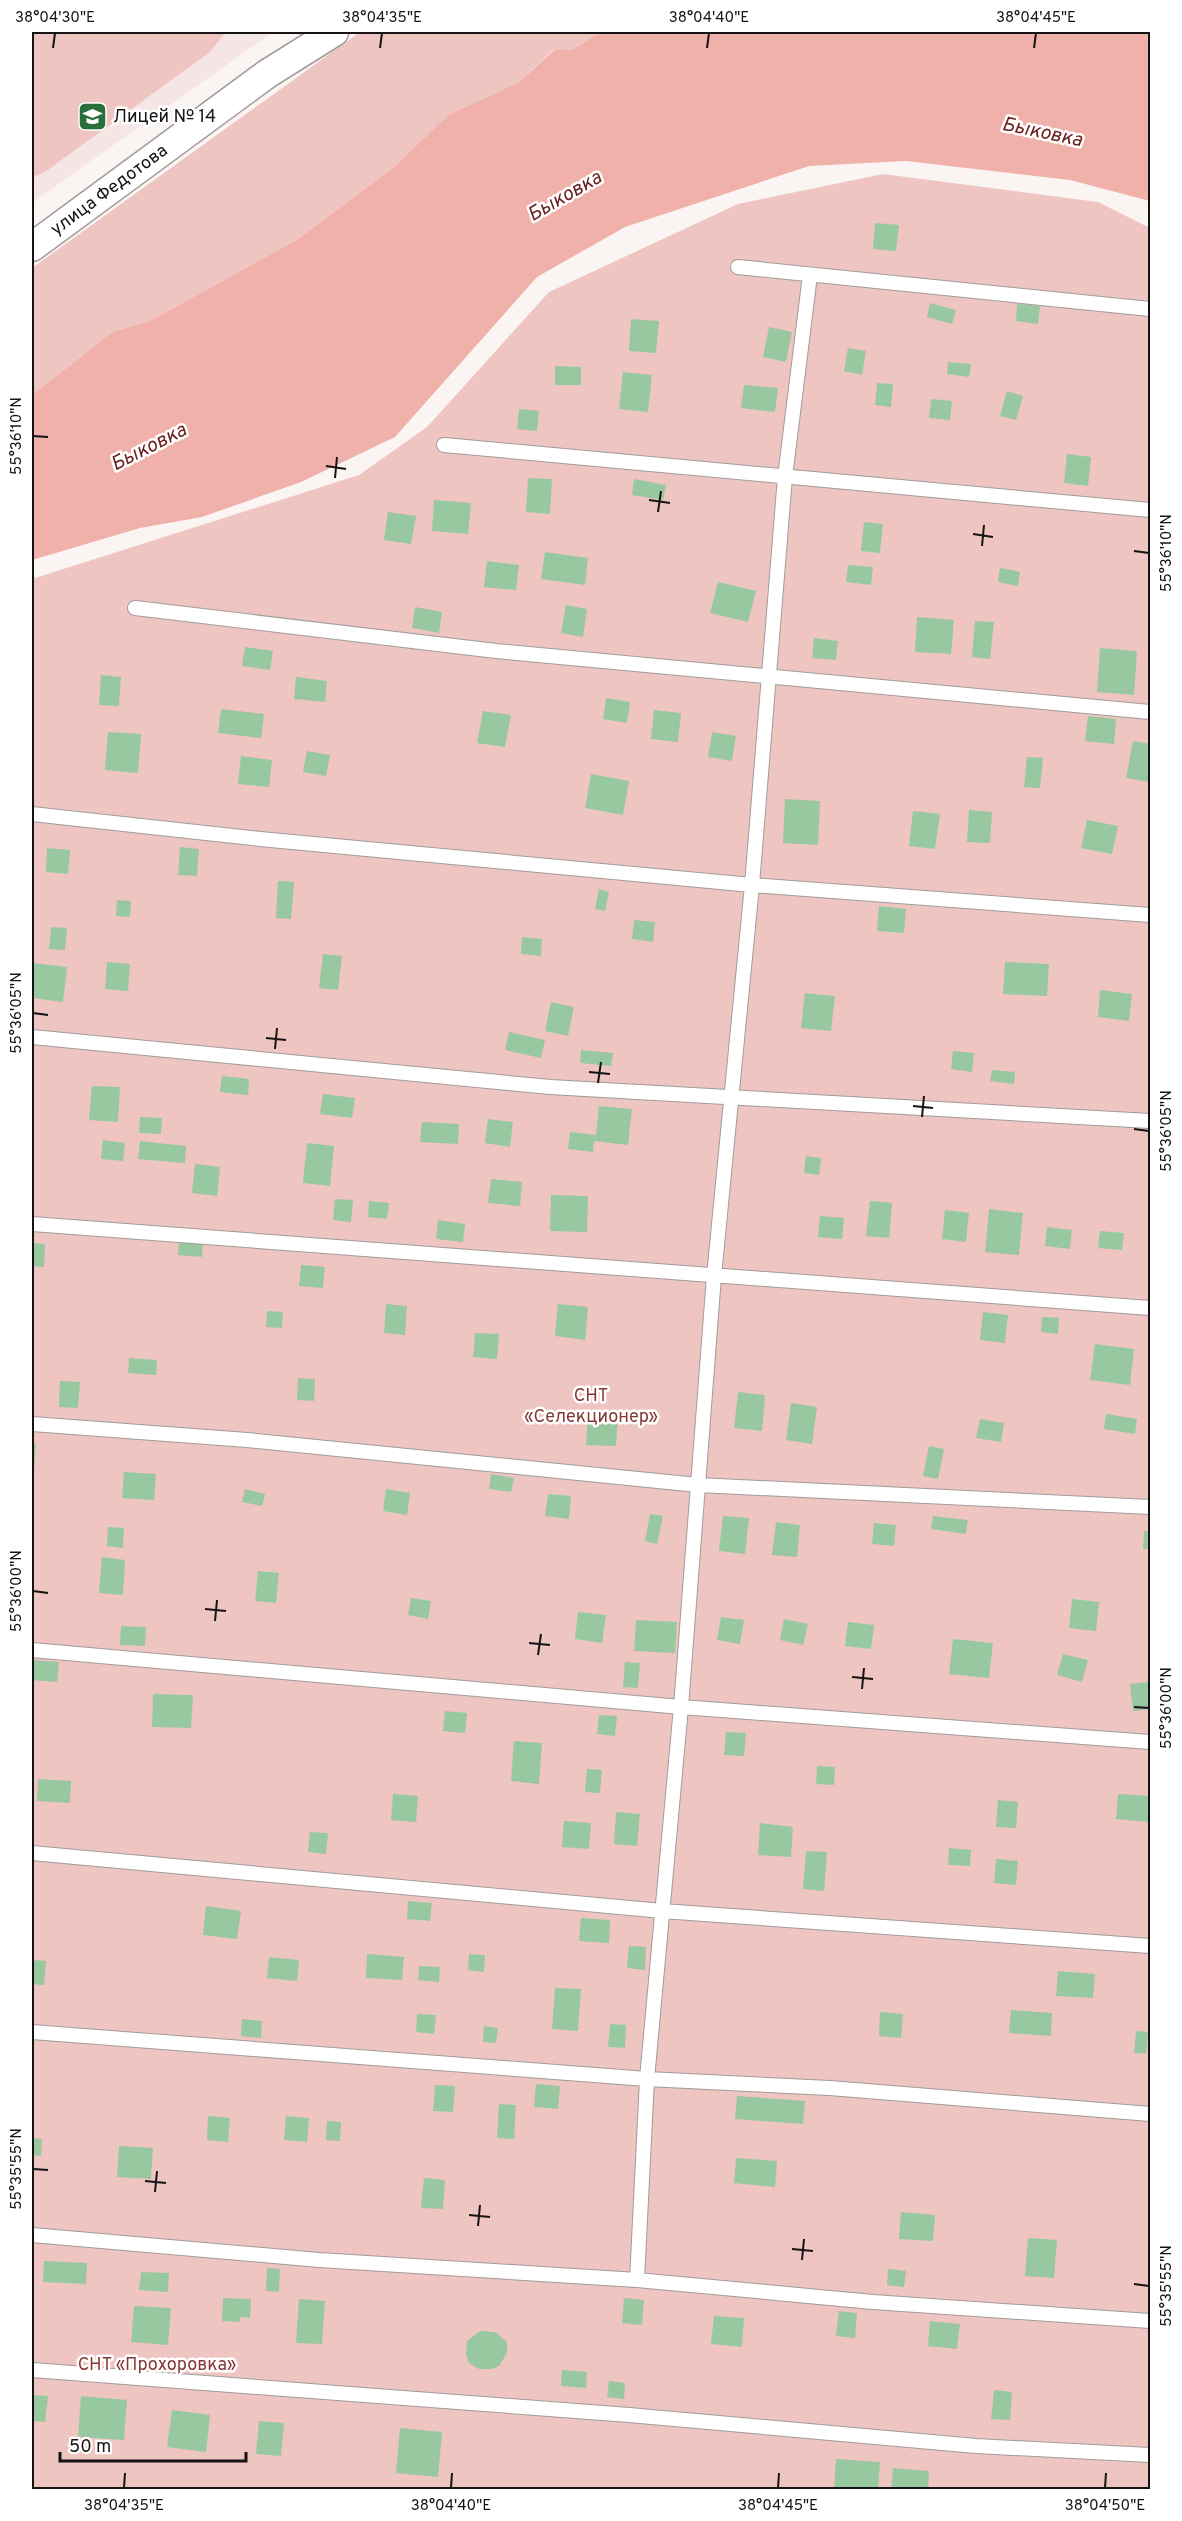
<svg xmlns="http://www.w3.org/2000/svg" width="1182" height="2521" viewBox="0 0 1182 2521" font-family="Overpass,sans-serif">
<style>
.built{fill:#f5e6e5}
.green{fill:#eec5c1}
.water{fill:#f1b1ab}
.building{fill:#98c8a0}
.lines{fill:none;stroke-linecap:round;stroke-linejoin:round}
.lane-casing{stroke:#a19c9b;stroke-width:16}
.street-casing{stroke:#a19c9b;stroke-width:31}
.lane{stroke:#fff;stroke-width:14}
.street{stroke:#fff;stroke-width:28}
.ticks{fill:none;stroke:#151313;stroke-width:2}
.labels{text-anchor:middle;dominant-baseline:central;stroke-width:5;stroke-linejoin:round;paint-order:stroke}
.poi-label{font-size:18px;fill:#151313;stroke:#fff;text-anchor:start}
.street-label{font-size:18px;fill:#151313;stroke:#fff}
.park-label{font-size:18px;fill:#843835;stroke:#fff}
.water-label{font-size:20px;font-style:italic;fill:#6b211f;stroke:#fff}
.neatline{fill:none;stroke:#151313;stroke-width:2}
.ticks-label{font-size:15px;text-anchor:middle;fill:#151313}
</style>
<rect width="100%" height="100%" fill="#faf4f3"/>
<path class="built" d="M 32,32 L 273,32 L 32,203 Z"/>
<path class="green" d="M 32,32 L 226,32 L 210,52 L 45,172 L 32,178 Z
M 360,32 L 600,32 L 572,50 L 553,50 L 519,82 L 448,115 L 393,168 L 298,239 L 150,321 L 112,332 L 32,395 L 32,268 Z
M 883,174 L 1098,202 L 1150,228 L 1150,2489 L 32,2489 L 32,579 L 359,475 L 427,427 L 549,292 L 738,204 Z"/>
<path class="water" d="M 600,32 L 1149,32 L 1150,201 L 1070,180 L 906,161 L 809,166 L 625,227 L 537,277 L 395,437 L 301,482 L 202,517 L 140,528 L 32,560 L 32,395 L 112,332 L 150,321 L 298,239 L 393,168 L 448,115 L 519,82 L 554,50 L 572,50 Z"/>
<path class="building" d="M 875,223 L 899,225 L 896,251 L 873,249 Z
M 930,303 L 956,310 L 952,324 L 927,317 Z
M 1017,304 L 1040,306 L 1038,324 L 1016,321 Z
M 631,319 L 659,321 L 656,353 L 629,351 Z
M 769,327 L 792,332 L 786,362 L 763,357 Z
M 848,348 L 866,351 L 862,375 L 844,371 Z
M 948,362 L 971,364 L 969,377 L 947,374 Z
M 555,366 L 581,367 L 581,385 L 555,385 Z
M 623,372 L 652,375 L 648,412 L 619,409 Z
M 877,383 L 893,384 L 891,407 L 875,405 Z
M 744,385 L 778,388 L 775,412 L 741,408 Z
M 1007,391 L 1023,396 L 1016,420 L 1000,416 Z
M 931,399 L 952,401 L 950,420 L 929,418 Z
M 519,409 L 539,411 L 537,431 L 517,429 Z
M 1067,454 L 1091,457 L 1088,486 L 1064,483 Z
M 528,478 L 552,479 L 550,514 L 526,512 Z
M 634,479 L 666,485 L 663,500 L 632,495 Z
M 434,500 L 471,503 L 468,534 L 432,531 Z
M 388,512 L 416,516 L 411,544 L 384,540 Z
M 864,522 L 883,524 L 880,553 L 861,551 Z
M 545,552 L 588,558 L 585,585 L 541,579 Z
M 487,561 L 519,565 L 516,590 L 484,587 Z
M 848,565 L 873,567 L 871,585 L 846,582 Z
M 1000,568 L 1020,572 L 1018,586 L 998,582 Z
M 718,582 L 756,591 L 748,622 L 710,613 Z
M 566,605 L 587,609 L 583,637 L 561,633 Z
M 415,607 L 442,612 L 439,633 L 412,628 Z
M 917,617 L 954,620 L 951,654 L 915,652 Z
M 975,621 L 994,622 L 990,659 L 972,657 Z
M 814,638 L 838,641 L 836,660 L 812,658 Z
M 245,647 L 273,651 L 270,670 L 242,666 Z
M 1100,648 L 1137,651 L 1134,695 L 1097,692 Z
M 101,675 L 121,677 L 119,706 L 99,705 Z
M 296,677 L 327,681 L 325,702 L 294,699 Z
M 606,698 L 630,702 L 627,723 L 603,719 Z
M 221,709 L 264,714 L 261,738 L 218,733 Z
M 654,710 L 681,713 L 678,742 L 651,739 Z
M 483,711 L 511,715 L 505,747 L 477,743 Z
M 1088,716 L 1116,719 L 1114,744 L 1085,741 Z
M 108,732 L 141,734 L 138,773 L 105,770 Z
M 712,732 L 736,736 L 732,761 L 708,757 Z
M 1133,741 L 1150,744 L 1150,782 L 1126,778 Z
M 307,751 L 330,755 L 326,776 L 303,772 Z
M 241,756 L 272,760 L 269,787 L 238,784 Z
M 1027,757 L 1043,758 L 1040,788 L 1024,787 Z
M 591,774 L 629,781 L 623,815 L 585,808 Z
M 785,799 L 820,801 L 818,845 L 783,843 Z
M 969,810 L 992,812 L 990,843 L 967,842 Z
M 913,811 L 940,814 L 935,849 L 909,846 Z
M 1087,820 L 1118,826 L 1112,854 L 1081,848 Z
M 180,847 L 199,849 L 197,876 L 178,875 Z
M 47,848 L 70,850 L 68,874 L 46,872 Z
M 278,881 L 294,882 L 291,919 L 276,918 Z
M 599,889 L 609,892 L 605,911 L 595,909 Z
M 117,900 L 131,901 L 130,917 L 116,916 Z
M 879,906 L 906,909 L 904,933 L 877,931 Z
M 634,920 L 655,922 L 653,942 L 632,939 Z
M 51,927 L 67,928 L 65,950 L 49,949 Z
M 522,937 L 542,939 L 541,956 L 521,954 Z
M 323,954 L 342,956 L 338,990 L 319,988 Z
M 107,962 L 130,964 L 128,991 L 105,989 Z
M 1005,962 L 1049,964 L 1047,996 L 1003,994 Z
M 32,963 L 67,967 L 63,1002 L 32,998 Z
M 1100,990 L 1132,994 L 1129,1021 L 1098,1017 Z
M 805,993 L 835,996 L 831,1031 L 801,1028 Z
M 551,1002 L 574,1007 L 568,1036 L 545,1031 Z
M 509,1032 L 545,1040 L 541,1058 L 505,1050 Z
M 581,1050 L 613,1053 L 611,1066 L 580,1063 Z
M 953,1051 L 974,1053 L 972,1072 L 951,1069 Z
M 992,1070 L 1015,1072 L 1014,1084 L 990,1081 Z
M 222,1076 L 249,1079 L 248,1095 L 220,1092 Z
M 92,1086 L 120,1087 L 118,1122 L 89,1120 Z
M 323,1094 L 355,1098 L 352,1118 L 320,1114 Z
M 599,1106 L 632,1109 L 628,1145 L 594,1141 L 593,1152 L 568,1149 L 570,1132 L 596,1135 Z
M 140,1117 L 162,1118 L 161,1134 L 139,1133 Z
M 488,1119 L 513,1122 L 510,1147 L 485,1143 Z
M 422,1122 L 459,1124 L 458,1144 L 420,1142 Z
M 103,1140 L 125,1143 L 123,1161 L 101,1159 Z
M 140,1141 L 186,1146 L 185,1163 L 138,1159 Z
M 307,1143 L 334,1146 L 330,1186 L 303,1183 Z
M 806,1156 L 821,1158 L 819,1175 L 804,1173 Z
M 195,1164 L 220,1167 L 217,1196 L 192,1193 Z
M 491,1179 L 522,1182 L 520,1206 L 488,1203 Z
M 551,1195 L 588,1196 L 587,1232 L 550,1231 Z
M 335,1199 L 353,1200 L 351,1222 L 333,1220 Z
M 369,1201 L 389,1203 L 387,1219 L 368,1217 Z
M 870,1201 L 892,1203 L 889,1238 L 866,1236 Z
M 989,1209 L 1023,1213 L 1019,1255 L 985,1252 Z
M 945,1210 L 969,1213 L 966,1242 L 942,1239 Z
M 820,1216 L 844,1218 L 842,1239 L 818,1237 Z
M 438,1220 L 465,1224 L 463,1242 L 436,1239 Z
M 1047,1227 L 1072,1230 L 1070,1249 L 1045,1246 Z
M 1100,1231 L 1124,1233 L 1122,1250 L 1098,1248 Z
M 179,1240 L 203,1242 L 202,1257 L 178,1255 Z
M 32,1243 L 45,1244 L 44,1267 L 32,1266 Z
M 301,1265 L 325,1267 L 323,1288 L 299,1286 Z
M 386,1304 L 407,1306 L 405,1335 L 384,1333 Z
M 558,1304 L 588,1307 L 585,1340 L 555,1336 Z
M 267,1311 L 283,1312 L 282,1328 L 266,1327 Z
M 983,1312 L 1008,1315 L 1005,1343 L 980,1340 Z
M 1042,1317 L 1059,1318 L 1058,1334 L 1041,1332 Z
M 475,1333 L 499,1334 L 497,1359 L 473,1357 Z
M 1095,1344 L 1134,1349 L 1130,1385 L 1090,1380 Z
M 129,1358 L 157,1360 L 156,1375 L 128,1373 Z
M 298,1378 L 315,1379 L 314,1401 L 297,1400 Z
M 60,1381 L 80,1382 L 78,1408 L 59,1407 Z
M 738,1392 L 765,1395 L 762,1431 L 734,1428 Z
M 791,1403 L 817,1407 L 812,1444 L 786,1440 Z
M 588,1412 L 618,1414 L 616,1446 L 586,1445 Z
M 1106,1414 L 1137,1419 L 1135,1434 L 1104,1429 Z
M 980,1419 L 1004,1423 L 1001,1442 L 976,1438 Z
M 32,1443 L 36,1444 L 33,1480 L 32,1480 Z
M 929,1446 L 944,1449 L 938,1479 L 923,1476 Z
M 124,1472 L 156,1474 L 154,1500 L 122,1498 Z
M 491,1474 L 514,1478 L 511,1492 L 489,1489 Z
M 245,1489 L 265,1494 L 262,1506 L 242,1502 Z
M 386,1489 L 410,1493 L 407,1515 L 383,1511 Z
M 548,1494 L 571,1496 L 569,1519 L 545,1516 Z
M 650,1514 L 663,1516 L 657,1544 L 645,1541 Z
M 723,1516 L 749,1518 L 745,1554 L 719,1551 Z
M 933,1516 L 968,1520 L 966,1534 L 931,1529 Z
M 776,1522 L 800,1525 L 797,1557 L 772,1555 Z
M 874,1523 L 896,1525 L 894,1546 L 872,1544 Z
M 108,1527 L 124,1528 L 123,1548 L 107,1546 Z
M 1144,1531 L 1150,1531 L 1150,1549 L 1143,1549 Z
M 102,1557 L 125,1560 L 123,1595 L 99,1593 Z
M 258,1571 L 279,1573 L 276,1603 L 255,1601 Z
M 411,1598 L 431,1601 L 428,1619 L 408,1615 Z
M 1072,1599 L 1099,1602 L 1096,1631 L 1069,1628 Z
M 578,1612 L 606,1615 L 602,1643 L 575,1639 Z
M 721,1617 L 744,1620 L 740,1644 L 717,1640 Z
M 784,1619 L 808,1624 L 803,1645 L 780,1640 Z
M 636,1620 L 677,1622 L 675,1653 L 634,1651 Z
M 848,1622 L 874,1625 L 871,1649 L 845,1646 Z
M 121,1626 L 146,1627 L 145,1646 L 120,1645 Z
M 953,1639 L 993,1643 L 989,1678 L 949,1674 Z
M 1063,1654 L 1088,1660 L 1082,1682 L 1057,1675 Z
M 33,1660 L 59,1662 L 57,1682 L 32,1680 Z
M 625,1662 L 640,1663 L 638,1688 L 623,1687 Z
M 1148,1682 L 1150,1709 L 1133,1711 L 1130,1684 Z
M 153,1694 L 193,1695 L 191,1728 L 152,1727 Z
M 445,1711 L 467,1713 L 465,1733 L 443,1731 Z
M 599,1715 L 617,1716 L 615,1736 L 597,1734 Z
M 726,1732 L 746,1733 L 744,1756 L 724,1755 Z
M 514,1741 L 542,1743 L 539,1784 L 511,1781 Z
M 817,1766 L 835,1767 L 834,1785 L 816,1784 Z
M 587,1769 L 602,1770 L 600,1793 L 585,1792 Z
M 38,1779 L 71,1781 L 70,1803 L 37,1801 Z
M 393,1794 L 418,1796 L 416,1822 L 391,1820 Z
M 1118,1794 L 1150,1796 L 1150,1822 L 1116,1819 Z
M 998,1800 L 1018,1802 L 1016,1828 L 996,1827 Z
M 616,1812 L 640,1814 L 637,1846 L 614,1844 Z
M 564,1821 L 591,1823 L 589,1849 L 562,1847 Z
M 760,1823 L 793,1827 L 791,1857 L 758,1855 Z
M 310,1832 L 328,1833 L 326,1854 L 308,1852 Z
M 949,1848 L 971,1850 L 970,1866 L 948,1865 Z
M 806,1851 L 827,1852 L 824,1891 L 803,1889 Z
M 996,1859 L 1018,1861 L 1016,1885 L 994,1883 Z
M 408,1901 L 432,1903 L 430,1921 L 407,1919 Z
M 206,1906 L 241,1911 L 237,1939 L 203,1935 Z
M 581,1918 L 610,1920 L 609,1943 L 579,1941 Z
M 629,1946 L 646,1947 L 645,1970 L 627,1968 Z
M 367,1954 L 404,1957 L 402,1980 L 366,1978 Z
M 469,1954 L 485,1955 L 484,1972 L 468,1970 Z
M 269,1957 L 299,1960 L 297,1981 L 267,1978 Z
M 32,1960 L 46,1961 L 44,1985 L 32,1984 Z
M 419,1966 L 440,1967 L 439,1982 L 418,1980 Z
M 1058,1971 L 1095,1974 L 1093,1998 L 1056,1996 Z
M 555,1988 L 581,1989 L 578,2031 L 552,2029 Z
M 1011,2010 L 1052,2013 L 1051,2036 L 1009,2033 Z
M 880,2012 L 903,2014 L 901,2038 L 879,2036 Z
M 417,2014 L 436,2015 L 434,2034 L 416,2032 Z
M 242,2019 L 262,2021 L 261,2038 L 241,2036 Z
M 610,2024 L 626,2025 L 625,2048 L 608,2047 Z
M 484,2026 L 498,2028 L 496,2043 L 483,2042 Z
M 1136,2031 L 1148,2032 L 1146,2054 L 1134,2053 Z
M 536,2084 L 560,2086 L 558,2109 L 534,2107 Z
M 435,2085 L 455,2086 L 453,2112 L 433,2111 Z
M 737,2096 L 805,2101 L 803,2124 L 735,2119 Z
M 499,2104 L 516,2105 L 514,2139 L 497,2138 Z
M 208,2116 L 230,2118 L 228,2142 L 207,2140 Z
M 286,2116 L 309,2118 L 307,2142 L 284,2140 Z
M 327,2121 L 341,2122 L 340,2141 L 326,2140 Z
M 32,2138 L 42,2139 L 41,2156 L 32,2155 Z
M 119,2146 L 153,2148 L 151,2179 L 117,2177 Z
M 736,2158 L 777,2161 L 775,2187 L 734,2183 Z
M 424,2178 L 445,2180 L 443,2209 L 421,2208 Z
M 901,2212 L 935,2215 L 933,2241 L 899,2239 Z
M 1028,2238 L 1057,2240 L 1054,2278 L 1025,2276 Z
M 44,2261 L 87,2263 L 86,2284 L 43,2282 Z
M 267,2268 L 280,2269 L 279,2292 L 266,2291 Z
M 888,2269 L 906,2271 L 904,2287 L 887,2285 Z
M 141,2272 L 169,2273 L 168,2292 L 139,2290 Z
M 223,2298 L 251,2299 L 250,2318 L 240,2317 L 240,2322 L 222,2321 Z
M 624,2298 L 644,2300 L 642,2325 L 622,2323 Z
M 299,2299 L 325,2301 L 322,2344 L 296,2343 Z
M 134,2306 L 171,2308 L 168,2345 L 131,2342 Z
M 839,2311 L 857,2313 L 855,2338 L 836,2336 Z
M 714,2316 L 744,2318 L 742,2347 L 711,2344 Z
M 930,2321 L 960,2324 L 957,2349 L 928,2346 Z
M 480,2331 L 495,2332 L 507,2342 L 507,2353 L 499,2366 L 492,2369 L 479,2369 L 469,2363 L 466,2354 L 467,2341 Z
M 562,2370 L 587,2372 L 586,2388 L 561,2386 Z
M 609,2381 L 625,2383 L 624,2399 L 607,2397 Z
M 994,2390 L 1012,2392 L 1010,2420 L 991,2419 Z
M 32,2395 L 48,2396 L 45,2422 L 32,2421 Z
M 81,2396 L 127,2400 L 124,2440 L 78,2437 Z
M 172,2410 L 210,2415 L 206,2452 L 167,2447 Z
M 259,2421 L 284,2423 L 281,2456 L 256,2454 Z
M 400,2428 L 442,2432 L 438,2477 L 396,2473 Z
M 836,2459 L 880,2462 L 878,2490 L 834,2490 Z
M 893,2468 L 929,2471 L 928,2490 L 891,2490 Z"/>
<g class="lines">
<defs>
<path id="lane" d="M 738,267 L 1150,309
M 444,445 L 1150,510
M 135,608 L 496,651 L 1150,712
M 32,814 L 260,839 L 752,885 L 1150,915
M 32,1037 L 550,1087 L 1150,1121
M 32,1224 L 1150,1308
M 32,1424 L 247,1440 L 698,1485 L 1150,1507
M 32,1650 L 681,1707 L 1150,1742
M 32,1853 L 662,1911 L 1150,1946
M 32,2032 L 647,2079 L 830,2088 L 1150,2114
M 32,2235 L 319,2260 L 637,2280 L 873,2302 L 1150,2321
M 637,2280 L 647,2079 L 681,1707 L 714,1276 L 752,885 L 785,477 L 810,275
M 32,2370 L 629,2415 L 976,2446 L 1150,2455"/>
<g id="street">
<path id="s1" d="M 32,247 L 267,74 L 334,32"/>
</g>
</defs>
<use href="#lane" class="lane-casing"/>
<use href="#street" class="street-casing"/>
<use href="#lane" class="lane"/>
<use href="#street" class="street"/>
</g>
<path class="ticks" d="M 53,48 L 55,33M 380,48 L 382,33M 707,48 L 709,33M 1034,48 L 1036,33M 33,436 L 48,437M 326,466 L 346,469M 335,478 L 337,457M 649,500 L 670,503M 658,512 L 661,491M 973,534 L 993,537M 982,546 L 984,525M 1134,551 L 1149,553M 33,1013 L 48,1015M 266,1038 L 286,1040M 275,1049 L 277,1028M 589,1072 L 610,1074M 598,1083 L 601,1062M 913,1106 L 933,1108M 922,1117 L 924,1096M 1134,1129 L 1149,1131M 33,1591 L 48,1593M 205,1609 L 226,1611M 215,1621 L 217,1600M 529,1643 L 550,1645M 538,1655 L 541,1634M 852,1677 L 873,1679M 862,1689 L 864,1668M 1134,1707 L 1149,1708M 33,2169 L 48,2170M 145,2181 L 166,2183M 155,2192 L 157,2171M 469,2215 L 490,2217M 478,2226 L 480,2205M 792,2249 L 813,2251M 802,2260 L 804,2239M 1134,2284 L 1149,2286M 124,2488 L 125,2473M 451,2488 L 452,2473M 778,2488 L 779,2473M 1105,2488 L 1106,2473"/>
<defs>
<symbol id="school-square" viewBox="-11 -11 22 22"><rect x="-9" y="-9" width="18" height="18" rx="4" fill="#286f3b" stroke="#fff"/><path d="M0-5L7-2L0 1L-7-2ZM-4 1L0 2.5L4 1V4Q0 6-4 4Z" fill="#fff"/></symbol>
</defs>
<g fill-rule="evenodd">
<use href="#school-square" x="76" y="100" width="33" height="33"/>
</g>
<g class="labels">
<g class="poi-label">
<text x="113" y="117">Лицей № 14</text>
</g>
<g class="street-label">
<text stroke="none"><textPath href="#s1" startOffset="96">улица Федотова</textPath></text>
</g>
<g class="park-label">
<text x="591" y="1396">СНТ<tspan x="591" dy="21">«Селекционер»</tspan></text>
<text x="157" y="2365">СНТ «Прохоровка»</text>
</g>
<g class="water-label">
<text transform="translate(1042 133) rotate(12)">Быковка</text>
<text transform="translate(565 197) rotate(-30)">Быковка</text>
<text transform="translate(149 448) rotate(-27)">Быковка</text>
</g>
</g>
<rect width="1182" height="2521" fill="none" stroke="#ffffff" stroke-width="66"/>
<path d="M60 2452v9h186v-9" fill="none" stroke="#151313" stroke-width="3"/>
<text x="69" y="2452" font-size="18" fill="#151313" stroke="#ffffff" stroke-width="4.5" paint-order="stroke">50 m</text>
<rect x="33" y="33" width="1116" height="2455" class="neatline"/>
<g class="ticks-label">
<text x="55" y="22">38°04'30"E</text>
<text x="382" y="22">38°04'35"E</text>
<text x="709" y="22">38°04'40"E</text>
<text x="1036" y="22">38°04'45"E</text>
<text transform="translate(16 436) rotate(-90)" y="5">55°36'10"N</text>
<text transform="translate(1166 553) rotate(-90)" y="5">55°36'10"N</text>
<text transform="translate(16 1013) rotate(-90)" y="5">55°36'05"N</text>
<text transform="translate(1166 1131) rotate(-90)" y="5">55°36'05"N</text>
<text transform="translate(16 1591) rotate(-90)" y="5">55°36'00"N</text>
<text transform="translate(1166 1708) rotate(-90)" y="5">55°36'00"N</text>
<text transform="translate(16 2169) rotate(-90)" y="5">55°35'55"N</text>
<text transform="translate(1166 2286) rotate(-90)" y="5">55°35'55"N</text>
<text x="124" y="2510">38°04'35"E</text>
<text x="451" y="2510">38°04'40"E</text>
<text x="778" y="2510">38°04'45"E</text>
<text x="1105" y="2510">38°04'50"E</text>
</g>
</svg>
